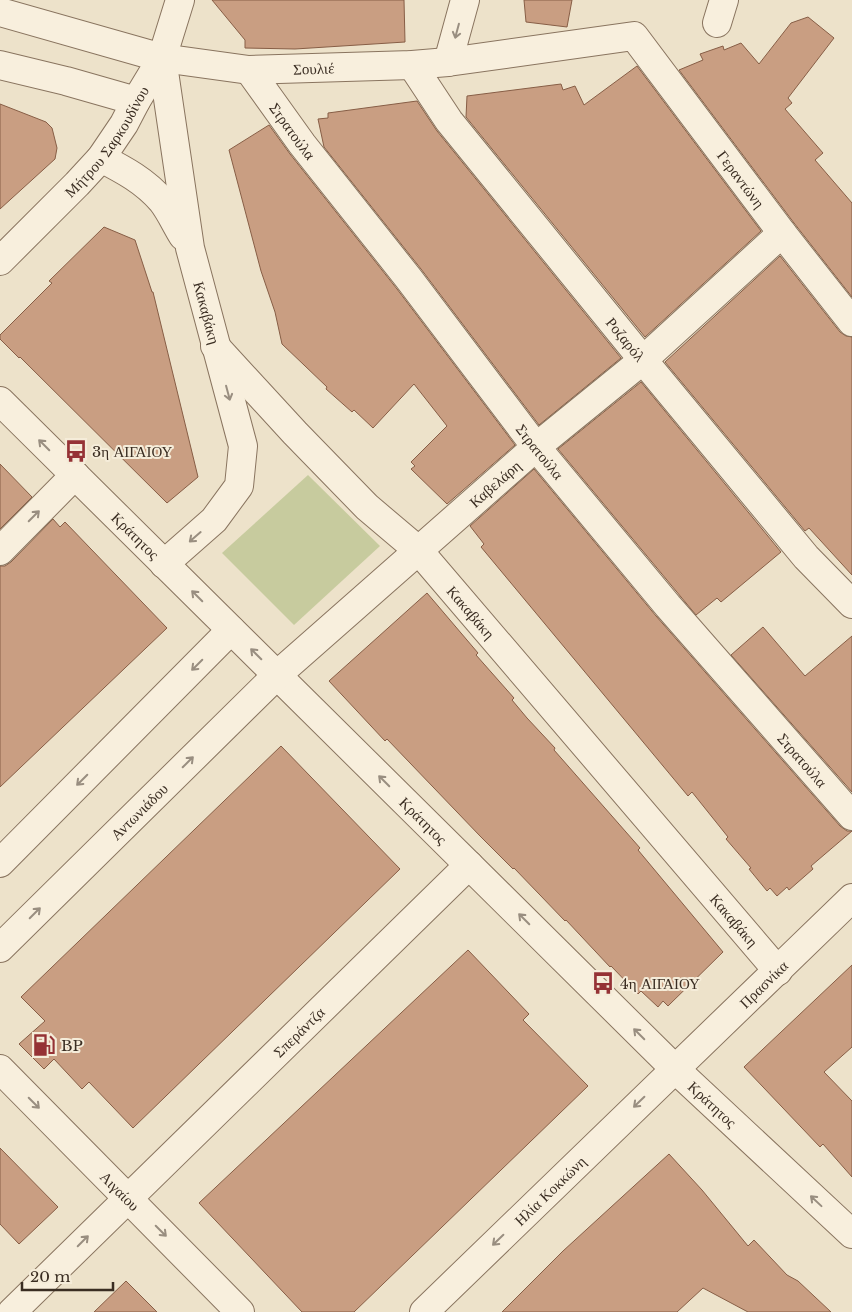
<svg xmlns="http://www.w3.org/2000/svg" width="852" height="1312" viewBox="0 0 852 1312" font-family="'Libre Baskerville',serif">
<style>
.green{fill:#c7cb9e}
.building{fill:#c99e82;stroke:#875e46}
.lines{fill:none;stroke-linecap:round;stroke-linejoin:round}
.minor-casing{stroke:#89745f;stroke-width:30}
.tertiary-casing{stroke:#89745f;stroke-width:30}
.minor{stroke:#f8efdd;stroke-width:28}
.tertiary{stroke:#f8efdd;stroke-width:28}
.oneway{stroke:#998e80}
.labels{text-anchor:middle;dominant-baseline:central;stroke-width:4;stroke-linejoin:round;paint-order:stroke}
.street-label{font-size:15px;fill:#3a2d22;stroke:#f5ecd9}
.poi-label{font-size:15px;fill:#3a2d22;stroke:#f5ecd9;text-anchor:start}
</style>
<rect width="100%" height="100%" fill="#ede2ca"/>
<path class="green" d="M 308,475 L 380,546 L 294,625 L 222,553 Z"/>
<path class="building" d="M 212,0 L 404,0 L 405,42 L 295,49 L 245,48 L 245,40 Z
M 524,0 L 572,0 L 567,27 L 526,22 Z
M 808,17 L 834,38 L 788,98 L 792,103 L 785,109 L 823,153 L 815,160 L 852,203 L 852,297 L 794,223 L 679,70 L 703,60 L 700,54 L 723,46 L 724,50 L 741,43 L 759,64 L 791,23 Z
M 637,66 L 761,231 L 645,337 L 466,117 L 467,96 L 561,84 L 563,90 L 575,86 L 584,105 Z
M 417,101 L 437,131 L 621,358 L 539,425 L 421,269 L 324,147 L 318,119 L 328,118 L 328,113 Z
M 0,104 L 46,122 L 52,128 L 57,148 L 55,159 L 0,209 Z
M 269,125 L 290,154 L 397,289 L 515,445 L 447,504 L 411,469 L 415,466 L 411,462 L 447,426 L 414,384 L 373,428 L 354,410 L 352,412 L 326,389 L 327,387 L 282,344 L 275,312 L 261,271 L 229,150 Z
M 104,227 L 135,240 L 152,292 L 153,292 L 198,477 L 167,503 L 20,357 L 19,358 L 0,339 L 0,335 L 52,283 L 49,281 Z
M 780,256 L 840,332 L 846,336 L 852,337 L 852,575 L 809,528 L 805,531 L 665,362 Z
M 641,382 L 781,552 L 721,602 L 717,598 L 696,615 L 558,449 Z
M 0,464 L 32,497 L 0,529 Z
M 534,469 L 656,616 L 840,826 L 847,831 L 852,831 L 811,866 L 813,869 L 789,890 L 787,887 L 777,896 L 770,888 L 767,891 L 749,869 L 751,868 L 726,839 L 728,837 L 692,792 L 688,796 L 481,547 L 484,544 L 470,526 Z
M 53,519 L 60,527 L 65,522 L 167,628 L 0,787 L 0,566 L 5,566 L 11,562 Z
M 427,593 L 478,653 L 476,655 L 514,698 L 512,700 L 527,718 L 555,748 L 554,750 L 640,848 L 638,850 L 723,952 L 668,1006 L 663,1001 L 658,1007 L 641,991 L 638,994 L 611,966 L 610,967 L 566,920 L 565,921 L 514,868 L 513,869 L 480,836 L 387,739 L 385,741 L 329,681 Z
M 763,627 L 805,676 L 852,636 L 852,792 L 731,655 Z
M 281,746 L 400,869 L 133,1128 L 89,1082 L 82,1089 L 54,1059 L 44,1069 L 19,1044 L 45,1021 L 21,997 Z
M 468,950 L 529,1014 L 523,1020 L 588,1086 L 354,1312 L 302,1312 L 199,1203 Z
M 852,965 L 852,1047 L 824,1072 L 852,1101 L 852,1177 L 823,1144 L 820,1147 L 744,1067 Z
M 0,1148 L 58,1207 L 19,1244 L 0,1224 Z
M 669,1154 L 702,1190 L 748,1246 L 754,1240 L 787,1275 L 798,1281 L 831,1312 L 748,1312 L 703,1288 L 677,1312 L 502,1312 L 563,1251 Z
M 126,1281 L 157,1312 L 94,1312 Z"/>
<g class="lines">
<defs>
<g id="minor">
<path id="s1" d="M 0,12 L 162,58 L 249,70 L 412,65 L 448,62 L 634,36 L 782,233 L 852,322"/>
<path d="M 717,23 L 724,0"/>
<path id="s2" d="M 162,58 L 190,248 L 243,446 L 239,486 L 214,520 L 164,564"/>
<path d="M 448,62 L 465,0"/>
<path d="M 0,65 L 66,81 L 136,101"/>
<path id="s3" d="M 412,65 L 449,121 L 643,360 L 806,557 L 852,604"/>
<path id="s4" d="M 249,70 L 302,144 L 409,279 L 536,447 L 668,606 L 852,816"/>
<path d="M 101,158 C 124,170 145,181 162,201 C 170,211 176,225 183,236"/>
<path id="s5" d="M 0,261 L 77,184 L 101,158 L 124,124 L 136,101 L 162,58 L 180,0"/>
<path id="s6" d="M 215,346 L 295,433 L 367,507 L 419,551 L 778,971"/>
<path d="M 0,551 L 75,475"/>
<path id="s7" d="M 277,675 L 536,447 L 643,360 L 782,233"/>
<path id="s8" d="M 12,1312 L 469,865"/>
<path id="s9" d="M 424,1312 L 852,898"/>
</g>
<g id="tertiary">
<path id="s10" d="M 0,401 L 674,1068 L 852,1234"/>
<path d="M 0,863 L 231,630"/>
<path id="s11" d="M 0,948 L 277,675"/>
<path id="s12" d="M 0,1069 L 240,1312"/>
</g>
</defs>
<use href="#minor" class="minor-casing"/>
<use href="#tertiary" class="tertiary-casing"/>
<use href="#minor" class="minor"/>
<use href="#tertiary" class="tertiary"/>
</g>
<defs><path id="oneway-shaft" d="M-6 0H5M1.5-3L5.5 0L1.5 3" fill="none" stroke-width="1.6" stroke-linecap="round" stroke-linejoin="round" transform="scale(1.25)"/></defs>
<g class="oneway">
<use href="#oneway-shaft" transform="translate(457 31) rotate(105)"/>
<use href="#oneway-shaft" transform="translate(228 393) rotate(75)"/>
<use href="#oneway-shaft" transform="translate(44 445) rotate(-135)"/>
<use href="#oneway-shaft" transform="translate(34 516) rotate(-45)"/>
<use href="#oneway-shaft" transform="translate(195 537) rotate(139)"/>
<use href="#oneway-shaft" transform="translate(197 596) rotate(-135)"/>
<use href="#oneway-shaft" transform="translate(256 654) rotate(-135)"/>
<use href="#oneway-shaft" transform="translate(197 665) rotate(135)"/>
<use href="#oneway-shaft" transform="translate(188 762) rotate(-45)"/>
<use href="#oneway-shaft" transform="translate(82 780) rotate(135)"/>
<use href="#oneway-shaft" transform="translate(384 781) rotate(-135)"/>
<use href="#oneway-shaft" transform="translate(35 913) rotate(-45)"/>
<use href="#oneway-shaft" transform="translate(524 919) rotate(-135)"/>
<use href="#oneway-shaft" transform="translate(639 1034) rotate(-135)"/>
<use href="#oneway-shaft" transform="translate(639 1102) rotate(136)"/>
<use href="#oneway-shaft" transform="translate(34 1103) rotate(45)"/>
<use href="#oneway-shaft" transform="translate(816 1201) rotate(-137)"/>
<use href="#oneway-shaft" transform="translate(161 1231) rotate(45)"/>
<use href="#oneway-shaft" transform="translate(498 1240) rotate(136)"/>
<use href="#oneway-shaft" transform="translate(83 1241) rotate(-45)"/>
</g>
<defs>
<symbol id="bus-bare" viewBox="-9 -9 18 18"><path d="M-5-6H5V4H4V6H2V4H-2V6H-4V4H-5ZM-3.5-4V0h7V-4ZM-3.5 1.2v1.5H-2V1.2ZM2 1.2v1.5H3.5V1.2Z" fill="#953235" stroke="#f5ecd9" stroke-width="2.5" paint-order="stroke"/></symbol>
<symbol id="fuel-bare" viewBox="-9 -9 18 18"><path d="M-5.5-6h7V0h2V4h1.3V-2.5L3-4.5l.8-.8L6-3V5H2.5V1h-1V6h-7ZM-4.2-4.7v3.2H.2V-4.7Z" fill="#953235" stroke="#f5ecd9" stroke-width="2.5" paint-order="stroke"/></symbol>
</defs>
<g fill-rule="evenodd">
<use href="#bus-bare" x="60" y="435" width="32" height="32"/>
<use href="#bus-bare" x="587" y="967" width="32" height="32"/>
<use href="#fuel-bare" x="28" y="1029" width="32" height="32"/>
</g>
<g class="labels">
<g class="street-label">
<text stroke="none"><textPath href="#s1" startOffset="321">Σουλιέ</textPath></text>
<text stroke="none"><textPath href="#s4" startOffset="75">Στρατούλα</textPath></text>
<text stroke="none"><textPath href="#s5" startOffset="161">Μήτρου Σαρκουδίνου</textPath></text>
<text stroke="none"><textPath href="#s1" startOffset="822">Γεραντώνη</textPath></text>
<text stroke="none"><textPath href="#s2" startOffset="259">Κακαβάκη</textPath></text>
<text stroke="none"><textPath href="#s3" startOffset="348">Ροζαρόλ</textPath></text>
<text stroke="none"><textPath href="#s4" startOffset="480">Στρατούλα</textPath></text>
<text stroke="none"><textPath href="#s7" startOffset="290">Καβελάρη</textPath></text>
<text stroke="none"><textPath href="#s10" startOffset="191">Κράτητος</textPath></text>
<text stroke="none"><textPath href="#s6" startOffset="370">Κακαβάκη</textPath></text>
<text stroke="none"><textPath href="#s4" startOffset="885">Στρατούλα</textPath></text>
<text stroke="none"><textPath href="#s11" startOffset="195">Αντωνιάδου</textPath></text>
<text stroke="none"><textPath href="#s10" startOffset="596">Κράτητος</textPath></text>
<text stroke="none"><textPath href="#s6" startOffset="775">Κακαβάκη</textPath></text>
<text stroke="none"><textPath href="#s9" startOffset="472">Πρασνίκα</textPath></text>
<text stroke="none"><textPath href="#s8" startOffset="401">Σπεράντζα</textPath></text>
<text stroke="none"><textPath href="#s10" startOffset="1001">Κράτητος</textPath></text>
<text stroke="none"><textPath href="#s12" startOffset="171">Αιγαίου</textPath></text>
<text stroke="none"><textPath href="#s9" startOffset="175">Ηλία Κοκκώνη</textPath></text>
</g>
<g class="poi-label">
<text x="92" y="451">3η ΑΙΓΑΙΟΥ</text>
<text x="620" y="983">4η ΑΙΓΑΙΟΥ</text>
<text x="61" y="1045">BP</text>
</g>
</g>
<path d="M22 1282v8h91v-8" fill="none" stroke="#3a2d22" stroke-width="2.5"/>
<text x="30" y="1282" font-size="15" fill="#3a2d22" stroke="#f5ecd9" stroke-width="4" paint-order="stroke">20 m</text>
</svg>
